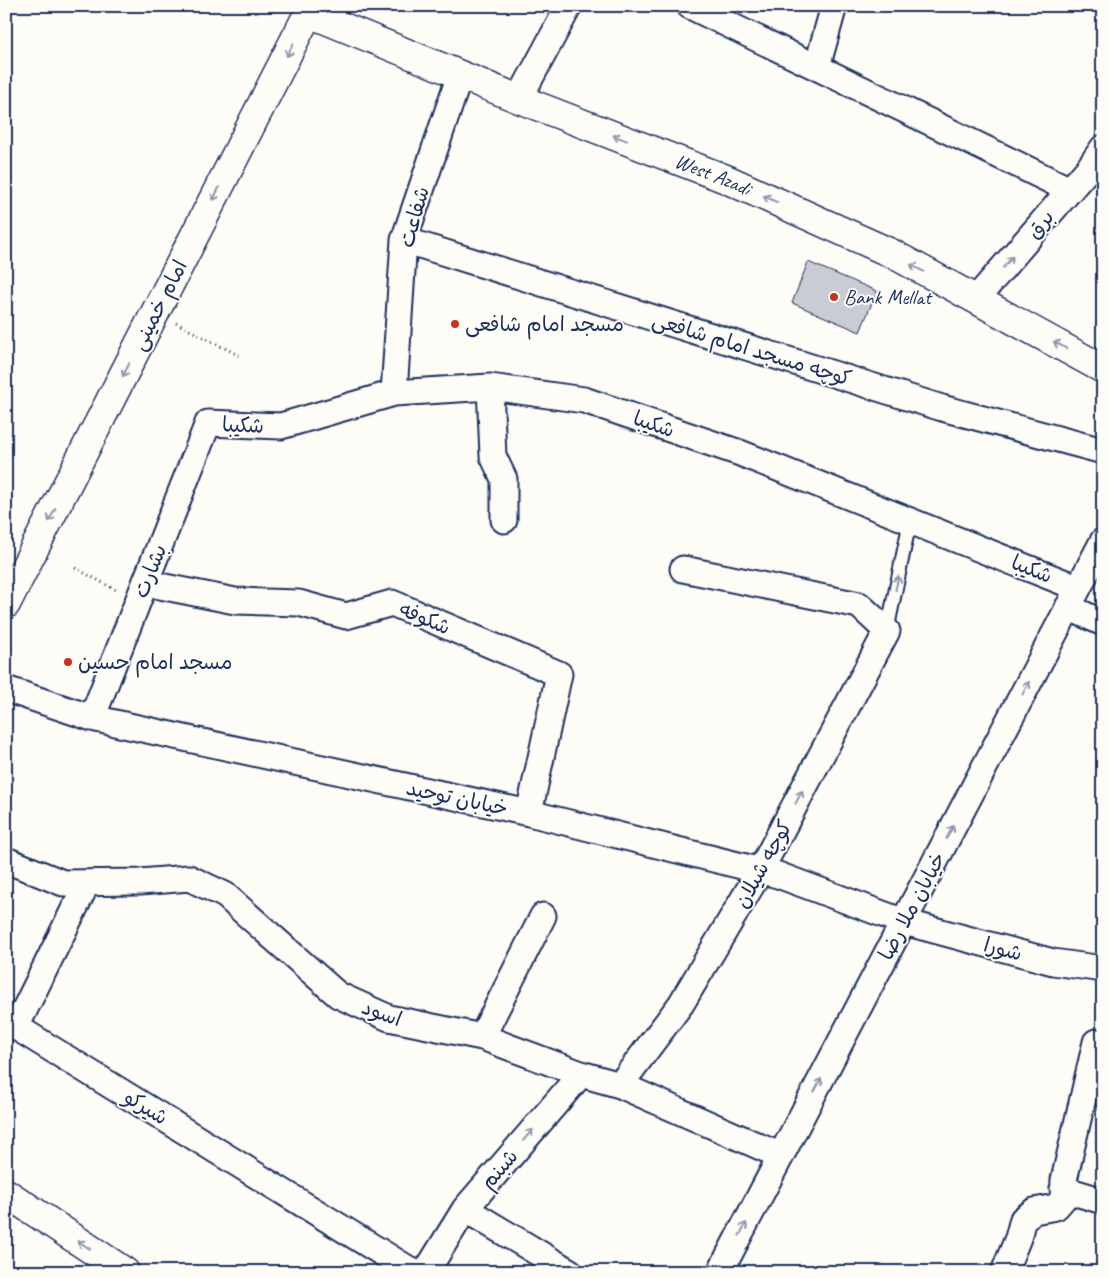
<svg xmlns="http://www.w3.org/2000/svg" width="1109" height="1278" viewBox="0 0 1109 1278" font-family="Caveat,'Playpen Sans Arabic',sans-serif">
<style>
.building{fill:#c9ccd3;stroke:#1b2f5e}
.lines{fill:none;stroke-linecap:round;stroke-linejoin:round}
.service-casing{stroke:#1b2f5e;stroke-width:16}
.minor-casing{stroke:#1b2f5e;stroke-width:29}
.tertiary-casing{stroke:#1b2f5e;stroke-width:31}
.primary-casing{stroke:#1b2f5e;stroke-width:31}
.path{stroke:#1b2f5e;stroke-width:3;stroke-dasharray:1 4;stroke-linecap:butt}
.service{stroke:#fdfcf7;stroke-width:12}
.minor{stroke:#fdfcf7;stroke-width:25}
.tertiary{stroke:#fdfcf7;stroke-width:28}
.primary{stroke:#fdfcf7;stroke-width:28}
.oneway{stroke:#8c96aa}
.poi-dot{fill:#c8321e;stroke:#fdfcf7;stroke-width:2}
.labels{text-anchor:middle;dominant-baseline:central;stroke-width:4;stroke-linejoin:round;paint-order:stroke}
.street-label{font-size:21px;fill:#1b2f5e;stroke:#fdfcf7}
.poi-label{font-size:21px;fill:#1b2f5e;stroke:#fdfcf7;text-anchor:start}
</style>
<rect width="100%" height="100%" fill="#fdfcf7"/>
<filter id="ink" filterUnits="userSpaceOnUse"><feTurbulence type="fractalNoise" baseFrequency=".02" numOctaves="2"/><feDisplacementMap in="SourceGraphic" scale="10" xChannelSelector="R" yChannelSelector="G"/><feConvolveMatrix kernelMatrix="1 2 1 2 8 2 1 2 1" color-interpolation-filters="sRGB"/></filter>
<g filter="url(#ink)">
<path class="building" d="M 808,262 L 877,291 L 860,332 L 792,303 Z"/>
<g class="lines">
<defs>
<path id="service" d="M 887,631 L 910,521"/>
<path id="minor" d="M 690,6 L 1070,190
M 817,67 L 834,6
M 519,99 L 569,6
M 404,240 L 942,408 L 1103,451
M 976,299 L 1089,168 L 1103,148
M 490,387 L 493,456 L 504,479 L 504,520
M 394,393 L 404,240 L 460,75
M 145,583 L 235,601 L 299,603 L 346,616 L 392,603 L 559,674 L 529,813
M 1068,607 L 1103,623
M 6,689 L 92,718 L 529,813 L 778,875 L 904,922 L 1053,962 L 1103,969
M 92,718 L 208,423 L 281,426 L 394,393 L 490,387 L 584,400 L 740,453 L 1078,588
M 6,860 L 63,883 L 140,882 L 189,878 L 225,895 L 338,995 L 389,1018 L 482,1037 L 581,1074 L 620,1085 L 781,1156
M 87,883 L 16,1027 L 413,1272
M 482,1037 L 543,916
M 620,1085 L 681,1004 L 760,871 L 887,631 L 859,605 L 683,569
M 1063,1189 L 1103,1201
M 465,1209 L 570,1272
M 426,1272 L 465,1209 L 581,1074
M 720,1272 L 1103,541
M 1004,1272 L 1018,1238 L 1023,1219 L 1034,1211 L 1056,1207 L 1063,1199 L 1064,1180 L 1096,1042"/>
<g id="tertiary">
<path id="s1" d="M 309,13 L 519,99 L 726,179 L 893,254 L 1103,369"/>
<path d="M 6,1193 L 125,1272"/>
</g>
<path id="primary" d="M 6,604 L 312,6"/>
</defs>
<use href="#service" class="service-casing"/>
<use href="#minor" class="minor-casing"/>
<use href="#tertiary" class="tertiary-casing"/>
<use href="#primary" class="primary-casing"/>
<path class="path" d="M 176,323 L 240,356
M 75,568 L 118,591"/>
<use href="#service" class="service"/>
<use href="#minor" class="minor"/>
<use href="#tertiary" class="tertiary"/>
<use href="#primary" class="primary"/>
</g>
<defs><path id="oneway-shaft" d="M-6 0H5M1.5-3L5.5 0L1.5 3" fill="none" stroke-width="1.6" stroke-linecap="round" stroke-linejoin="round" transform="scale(1.25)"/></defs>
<g class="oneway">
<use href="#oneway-shaft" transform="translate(290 50) rotate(117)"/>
<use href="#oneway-shaft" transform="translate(620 138) rotate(-159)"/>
<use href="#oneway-shaft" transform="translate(216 194) rotate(117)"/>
<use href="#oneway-shaft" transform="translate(770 199) rotate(-156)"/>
<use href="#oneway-shaft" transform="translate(1008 262) rotate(-49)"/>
<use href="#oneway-shaft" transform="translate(917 268) rotate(-152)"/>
<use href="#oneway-shaft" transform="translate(1060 345) rotate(-151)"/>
<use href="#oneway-shaft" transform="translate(126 370) rotate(117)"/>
<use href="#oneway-shaft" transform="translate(52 515) rotate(117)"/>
<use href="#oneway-shaft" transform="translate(897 583) rotate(-78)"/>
<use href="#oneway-shaft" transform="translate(1026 688) rotate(-62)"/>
<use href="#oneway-shaft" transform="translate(799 797) rotate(-62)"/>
<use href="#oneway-shaft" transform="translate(950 832) rotate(-62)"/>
<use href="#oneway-shaft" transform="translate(818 1085) rotate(-62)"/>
<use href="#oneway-shaft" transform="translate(528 1135) rotate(-49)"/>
<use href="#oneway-shaft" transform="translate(743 1229) rotate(-62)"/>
<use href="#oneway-shaft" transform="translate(84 1245) rotate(-146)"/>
</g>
</g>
<g class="poi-dot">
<circle cx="834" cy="297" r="5"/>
<circle cx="455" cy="324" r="5"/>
<circle cx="68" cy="662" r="5"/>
</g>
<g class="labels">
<g class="street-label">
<text stroke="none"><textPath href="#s1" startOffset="435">West Azadi</textPath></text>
<text transform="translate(414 217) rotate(-74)">شفاعت</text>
<text transform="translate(1040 224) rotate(-49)">برق</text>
<text transform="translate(159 305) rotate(-63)">امام خمینی</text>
<text transform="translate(752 349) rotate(17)">کوچه مسجد امام شافعی</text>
<text transform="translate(654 424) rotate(19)">شکیبا</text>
<text transform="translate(243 425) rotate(2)">شکیبا</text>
<text transform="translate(1032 569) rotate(22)">شکیبا</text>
<text transform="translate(150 571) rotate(-68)">بشارت</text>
<text transform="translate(425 618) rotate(23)">شکوفه</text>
<text transform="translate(457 798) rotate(12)">خیابان توحید</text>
<text transform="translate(763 864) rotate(-61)">کوچه شیلان</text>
<text transform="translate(912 906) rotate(-62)">خیابان ملا رضا</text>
<text transform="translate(1003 949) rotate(15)">شورا</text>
<text transform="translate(382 1013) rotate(20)">اسود</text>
<text transform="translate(146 1107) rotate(32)">شیرکو</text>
<text transform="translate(499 1169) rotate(-49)">شبنم</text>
</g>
<g class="poi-label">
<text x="844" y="297">Bank Mellat</text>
<text x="465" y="324">مسجد امام شافعی</text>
<text x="78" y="662">مسجد امام حسین</text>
</g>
</g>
<rect width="1109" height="1278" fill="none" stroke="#fdfcf7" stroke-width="25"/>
<rect x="12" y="12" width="1084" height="1253" fill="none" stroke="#1b2f5e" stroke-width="2" filter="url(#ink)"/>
</svg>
